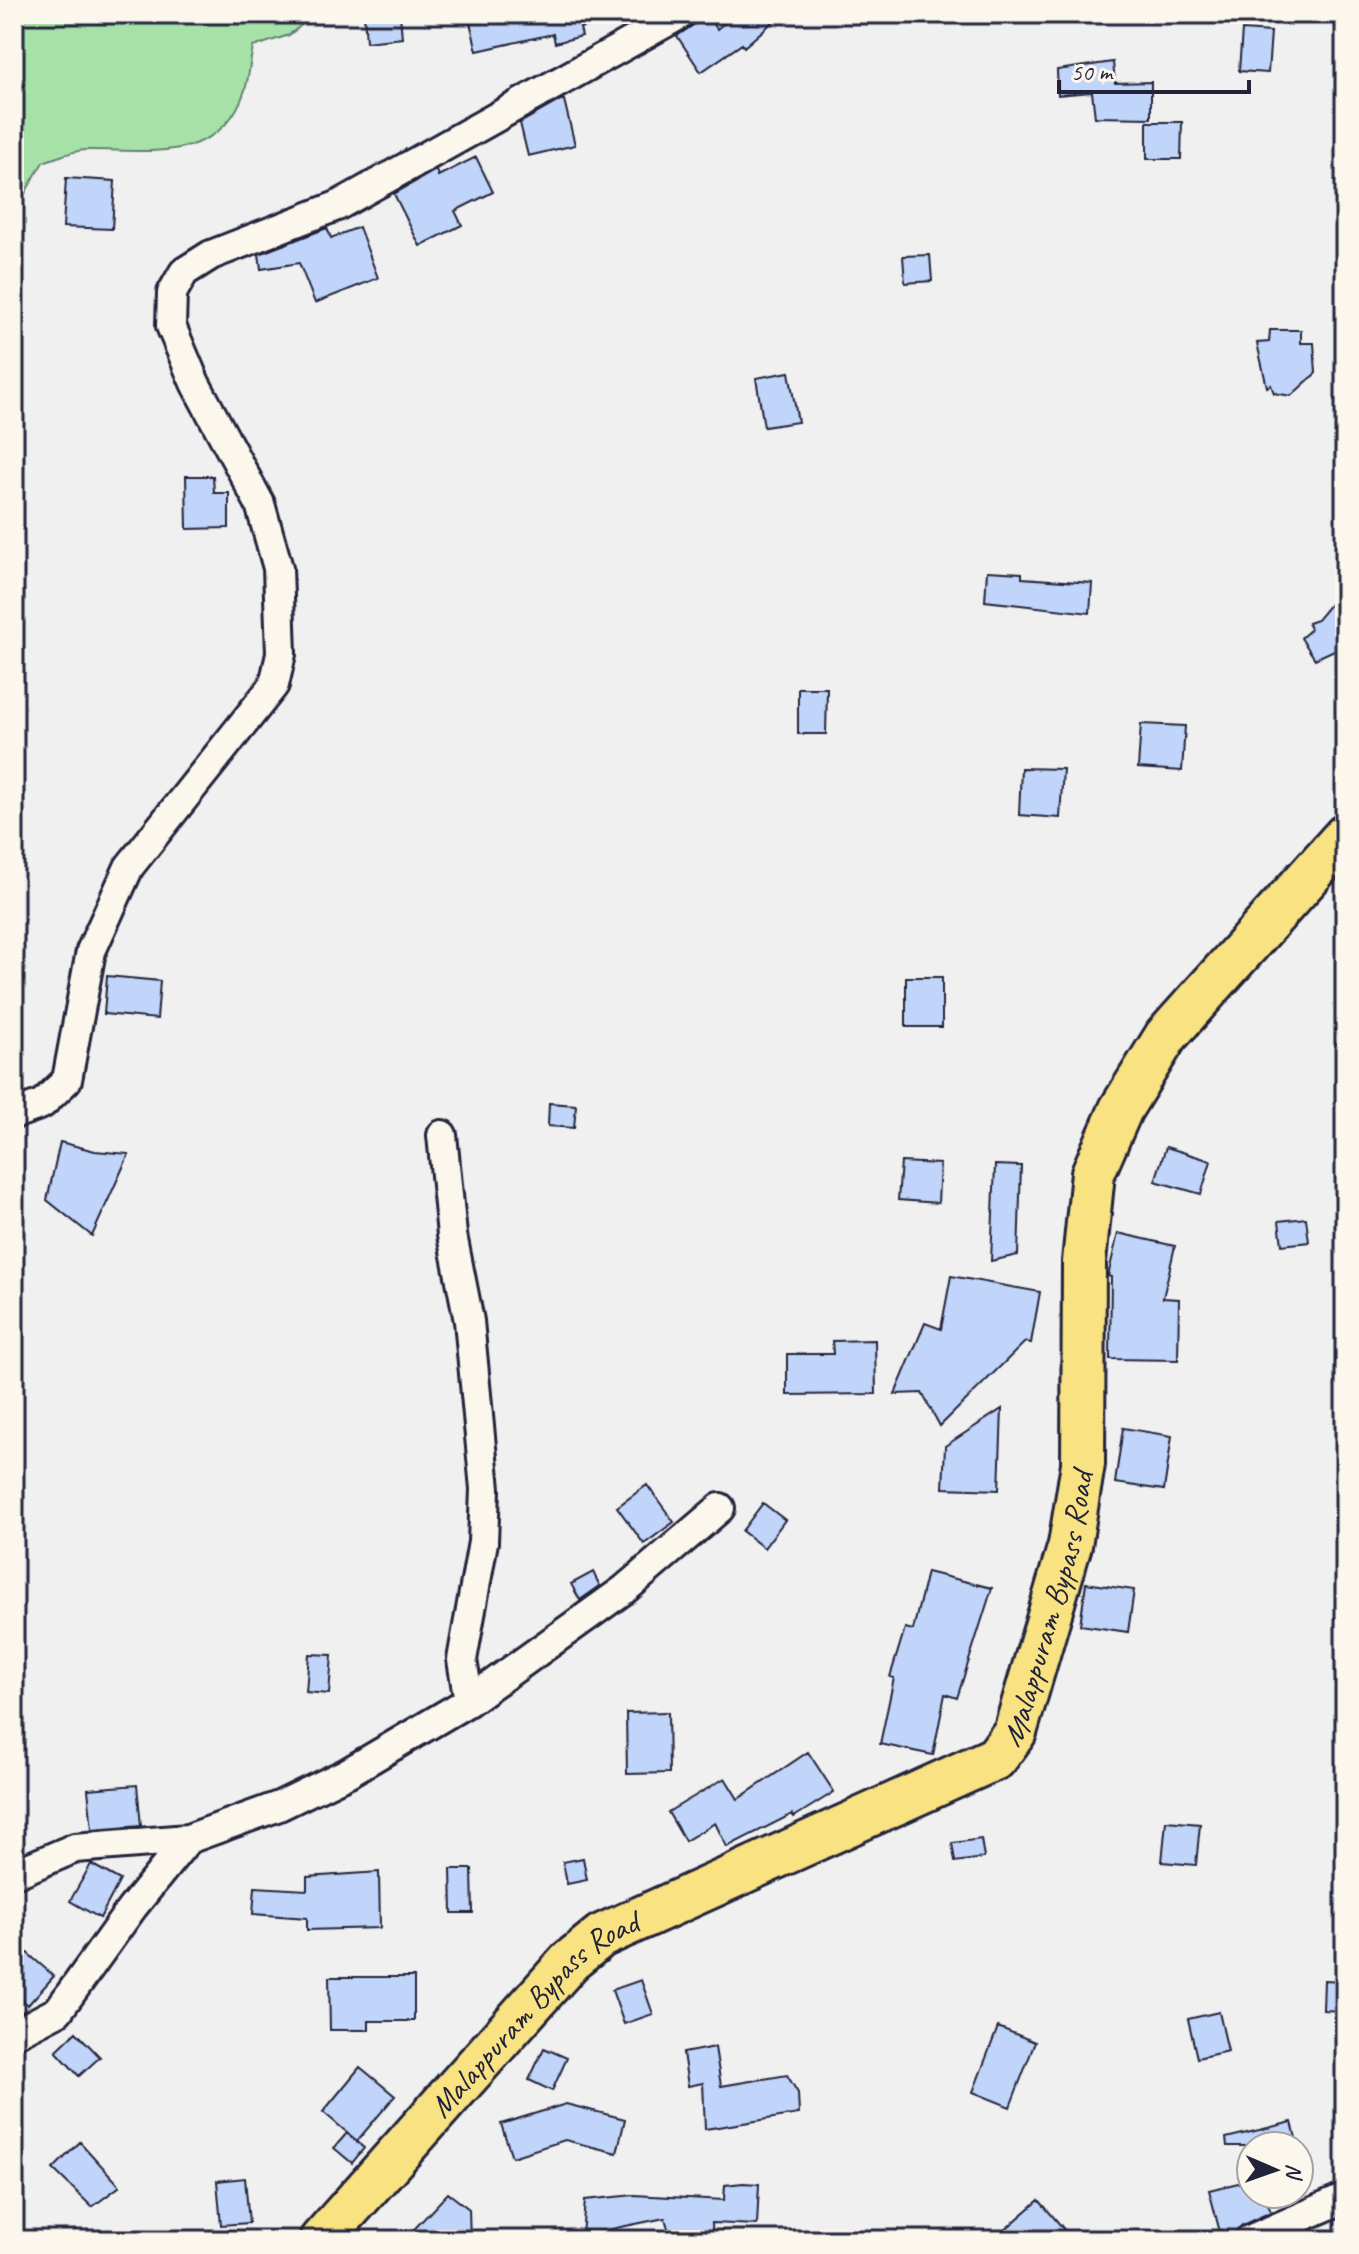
<svg xmlns="http://www.w3.org/2000/svg" width="1359" height="2254" viewBox="0 0 1359 2254" font-family="Caveat,sans-serif">
<style>
.green{fill:#a6e2a8;stroke:#648272;stroke-width:2}
.building{fill:#c0d5f9;stroke:#22223b;stroke-width:2}
.lines{fill:none;stroke-linecap:round;stroke-linejoin:round}
.minor-casing{stroke:#22223b;stroke-width:34}
.highway-casing{stroke:#22223b;stroke-width:48}
.minor{stroke:#fbf7ec;stroke-width:28}
.highway{stroke:#f8e281;stroke-width:42}
.labels{text-anchor:middle;dominant-baseline:central;stroke-width:8;stroke-linejoin:round;paint-order:stroke}
.street-label{font-size:32px;fill:#22223b;stroke:#fbf7ec}
</style>
<rect width="100%" height="100%" fill="#eff0ef"/>
<filter id="ink" filterUnits="userSpaceOnUse"><feTurbulence type="fractalNoise" baseFrequency=".0125" numOctaves="2"/><feDisplacementMap in="SourceGraphic" scale="16" xChannelSelector="R" yChannelSelector="G"/><feConvolveMatrix kernelMatrix="1 2 1 2 8 2 1 2 1" color-interpolation-filters="sRGB"/></filter>
<g filter="url(#ink)">
<path class="green" d="M 14,14 L 315,14 L 289,35 L 253,47 C 250,61 249,77 245,90 C 220,166 146,149 85,150 C 71,151 56,158 43,162 L 14,212 Z"/>
<path class="building" d="M 364,14 L 400,14 L 402,38 L 366,42 Z
M 468,14 L 601,14 L 602,22 L 580,28 L 582,36 L 555,43 L 553,34 L 477,51 Z
M 735,14 L 782,14 L 744,47 L 742,44 L 701,72 L 677,36 L 708,15 L 717,29 Z
M 1242,30 L 1271,32 L 1268,73 L 1239,71 Z
M 1113,62 L 1115,83 L 1151,82 L 1151,118 L 1095,117 L 1092,92 L 1058,95 L 1057,70 Z
M 561,100 L 564,100 L 575,145 L 528,156 L 520,123 Z
M 1147,122 L 1182,122 L 1181,159 L 1147,159 Z
M 476,157 L 493,192 L 455,211 L 462,225 L 420,246 L 394,194 L 436,170 L 438,176 Z
M 66,178 L 115,181 L 112,229 L 63,227 Z
M 359,227 L 378,278 L 315,303 L 299,263 L 261,269 L 259,254 L 327,228 L 331,238 Z
M 930,255 L 932,281 L 905,283 L 903,256 Z
M 1270,330 L 1301,330 L 1301,343 L 1314,343 L 1316,373 L 1291,396 L 1274,393 L 1271,385 L 1267,387 L 1257,343 L 1269,342 Z
M 789,372 L 798,422 L 764,427 L 756,378 Z
M 186,476 L 213,476 L 214,493 L 229,493 L 229,528 L 187,529 Z
M 987,571 L 1022,573 L 1022,578 L 1092,583 L 1090,613 L 985,601 Z
M 1331,603 L 1345,630 L 1345,645 L 1315,659 L 1301,638 L 1310,630 L 1308,623 L 1317,620 Z
M 798,688 L 827,688 L 826,734 L 798,734 Z
M 1141,724 L 1185,726 L 1182,771 L 1138,768 Z
M 1021,768 L 1063,769 L 1060,818 L 1019,815 Z
M 107,976 L 160,981 L 157,1019 L 104,1014 Z
M 906,977 L 942,977 L 942,1027 L 906,1027 Z
M 549,1103 L 576,1105 L 574,1128 L 548,1126 Z
M 60,1142 L 95,1151 L 129,1154 L 92,1236 L 47,1200 Z
M 1166,1147 L 1211,1161 L 1201,1194 L 1155,1181 Z
M 901,1162 L 940,1164 L 938,1203 L 898,1200 Z
M 995,1165 L 1021,1166 L 1018,1255 L 991,1261 Z
M 1306,1218 L 1309,1242 L 1282,1245 L 1279,1221 Z
M 1118,1233 L 1175,1246 L 1163,1298 L 1179,1299 L 1178,1360 L 1110,1359 L 1111,1277 L 1108,1276 Z
M 951,1276 L 1040,1292 L 1031,1343 L 1025,1342 L 940,1426 L 922,1393 L 895,1394 L 925,1323 L 941,1329 Z
M 875,1340 L 876,1394 L 787,1395 L 787,1354 L 833,1354 L 832,1341 Z
M 1002,1409 L 999,1490 L 943,1488 L 945,1446 Z
M 1123,1428 L 1172,1436 L 1164,1490 L 1115,1483 Z
M 647,1485 L 674,1522 L 644,1544 L 617,1507 Z
M 763,1503 L 785,1520 L 764,1548 L 742,1531 Z
M 593,1572 L 600,1586 L 580,1600 L 571,1584 Z
M 927,1572 L 992,1588 L 957,1698 L 945,1694 L 933,1755 L 880,1744 L 894,1678 L 890,1677 L 905,1628 L 913,1630 Z
M 1086,1583 L 1134,1590 L 1128,1632 L 1080,1625 Z
M 309,1654 L 332,1655 L 329,1694 L 306,1692 Z
M 668,1712 L 669,1773 L 627,1774 L 626,1713 Z
M 808,1752 L 834,1792 L 794,1817 L 792,1814 L 727,1847 L 715,1823 L 685,1841 L 668,1812 L 725,1778 L 738,1799 Z
M 137,1785 L 141,1826 L 92,1830 L 88,1789 Z
M 1166,1821 L 1200,1824 L 1196,1865 L 1162,1862 Z
M 981,1839 L 984,1858 L 955,1862 L 952,1843 Z
M 583,1858 L 587,1880 L 567,1884 L 563,1862 Z
M 91,1864 L 120,1880 L 100,1918 L 70,1901 Z
M 451,1869 L 472,1869 L 473,1913 L 452,1913 Z
M 379,1872 L 380,1928 L 307,1930 L 307,1918 L 253,1914 L 255,1887 L 307,1890 L 307,1877 Z
M 25,1951 L 54,1976 L 28,2005 L 14,1993 L 14,1964 Z
M 329,1977 L 414,1977 L 414,2021 L 369,2021 L 369,2030 L 330,2030 Z
M 641,1980 L 653,2014 L 624,2024 L 612,1990 Z
M 1324,1980 L 1345,1981 L 1345,2011 L 1323,2010 Z
M 1219,2012 L 1228,2051 L 1197,2058 L 1188,2019 Z
M 998,2027 L 1035,2042 L 1010,2107 L 973,2092 Z
M 76,2032 L 100,2057 L 79,2076 L 56,2051 Z
M 715,2047 L 721,2086 L 787,2075 L 798,2093 L 799,2114 L 705,2129 L 703,2083 L 688,2086 L 683,2053 Z
M 544,2048 L 567,2058 L 552,2091 L 529,2080 Z
M 360,2067 L 395,2096 L 357,2141 L 323,2112 Z
M 566,2104 L 625,2119 L 617,2153 L 565,2140 L 512,2157 L 501,2124 Z
M 1292,2122 L 1298,2146 L 1227,2146 L 1226,2138 Z
M 347,2133 L 364,2148 L 352,2163 L 334,2148 Z
M 80,2142 L 120,2186 L 92,2207 L 53,2169 Z
M 245,2178 L 249,2223 L 221,2225 L 217,2181 Z
M 1251,2180 L 1251,2194 L 1264,2194 L 1271,2212 L 1242,2225 L 1232,2240 L 1222,2240 L 1209,2190 Z
M 743,2183 L 759,2184 L 757,2225 L 712,2223 L 713,2239 L 671,2239 L 665,2218 L 582,2235 L 585,2200 L 634,2195 L 724,2200 L 725,2185 Z
M 448,2193 L 469,2209 L 470,2240 L 404,2240 Z
M 1039,2200 L 1073,2240 L 993,2240 Z"/>
<g class="lines">
<defs>
<path id="minor" d="M 14,1114 L 42,1104 L 67,1080 L 91,951 L 129,867 L 274,685 L 281,654 L 278,568 L 260,504 L 195,383 L 171,326 L 172,293 L 184,272 L 211,255 L 337,206 L 681,14
M 442,1135 L 452,1235 L 469,1321 L 485,1489 L 483,1542 L 462,1660 L 469,1701
M 14,1874 L 75,1848 L 188,1839 L 279,1806 L 347,1773 L 469,1701 L 625,1589 L 720,1508
M 14,2034 L 58,2011 L 132,1908 L 188,1839
M 1249,2240 L 1345,2198"/>
<g id="highway">
<path id="s1" d="M 321,2240 L 570,1961 L 601,1936 L 996,1758 L 1015,1732 L 1070,1545 L 1083,1464 L 1084,1262 L 1093,1173 L 1121,1109 L 1166,1036 L 1345,836"/>
</g>
</defs>
<use href="#minor" class="minor-casing"/>
<use href="#highway" class="highway-casing"/>
<use href="#minor" class="minor"/>
<use href="#highway" class="highway"/>
</g>
</g>
<g class="labels">
<g class="street-label">
<text stroke="none"><textPath href="#s1" startOffset="1008">Malappuram Bypass Road</textPath></text>
<text stroke="none"><textPath href="#s1" startOffset="312">Malappuram Bypass Road</textPath></text>
</g>
</g>
<rect width="1359" height="2254" fill="none" stroke="#fbf7ec" stroke-width="48"/>
<rect x="24" y="24" width="1311" height="2206" fill="none" stroke="#22223b" stroke-width="3" filter="url(#ink)"/>
<g transform="translate(1275 2170) rotate(92)"><circle r="38" fill="#fbf7ec" stroke="#a4a2a5" stroke-width="2"/>
<path d="M0-6L14 30L0 20L-14 30Z" fill="#22223b"/>
<text y="-12" font-size="22" font-weight="bold" text-anchor="middle" fill="#22223b">N</text>
</g>
<path d="M1059 80v12h190v-12" fill="none" stroke="#22223b" stroke-width="4"/>
<text x="1071" y="80" font-size="24" fill="#22223b" stroke="#fbf7ec" stroke-width="6" paint-order="stroke">50 m</text>
</svg>
